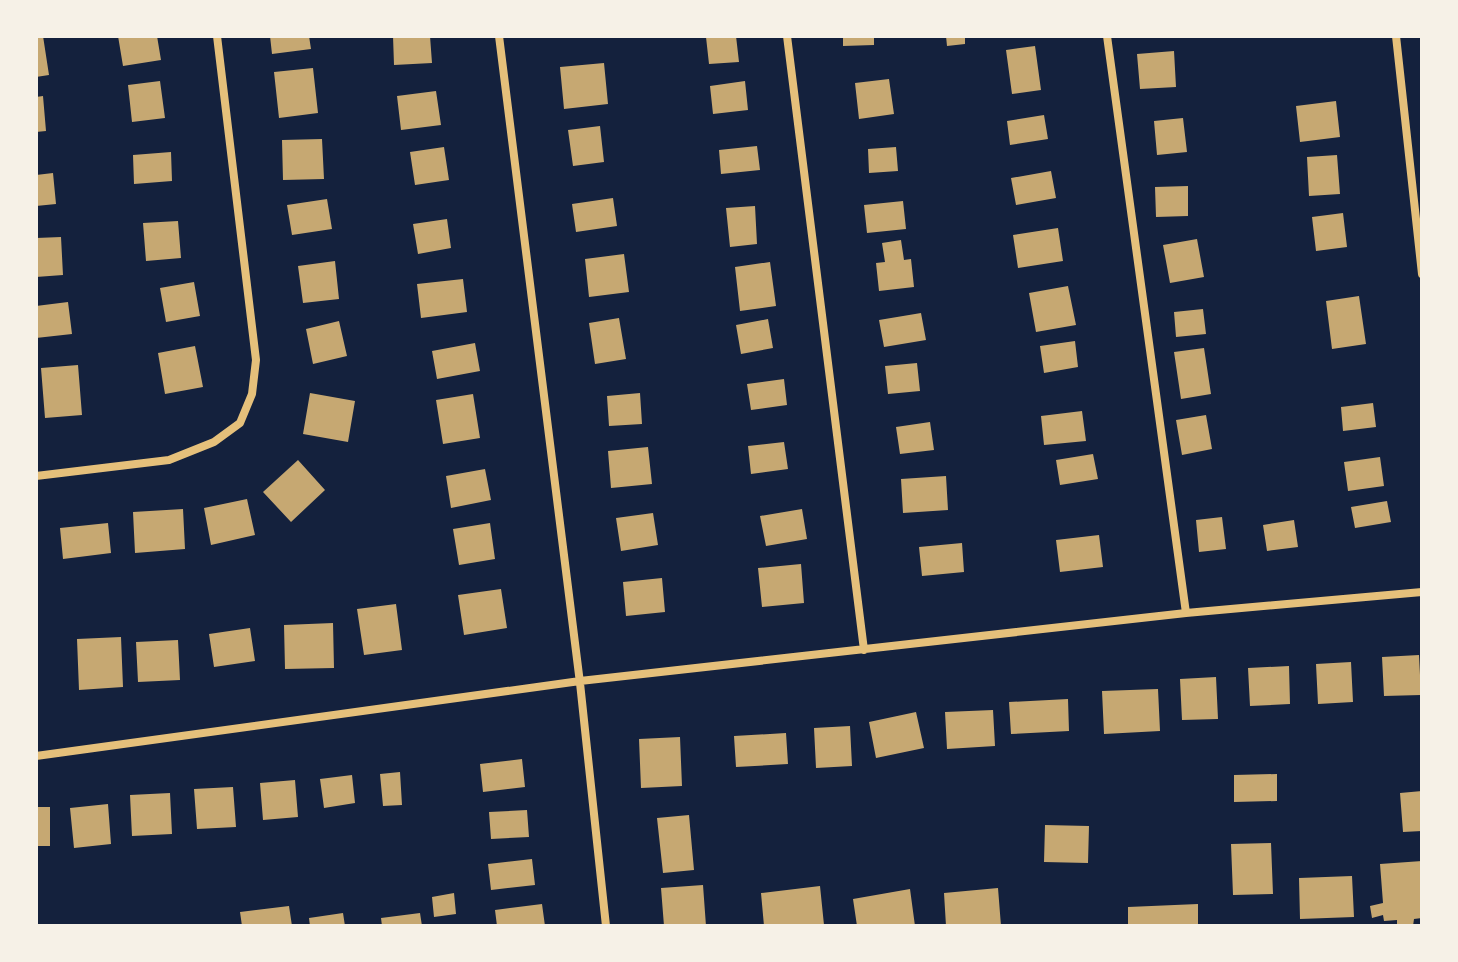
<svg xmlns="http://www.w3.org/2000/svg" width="1458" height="962" viewBox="0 0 1458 962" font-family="'Fira Sans Condensed',sans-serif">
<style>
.building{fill:#c6a872}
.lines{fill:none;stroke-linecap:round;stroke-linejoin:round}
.minor{stroke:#e5c07b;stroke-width:8}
</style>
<rect width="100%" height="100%" fill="#14213d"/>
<path class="building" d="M 36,36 L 43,36 L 49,75 L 36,77 Z
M 118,36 L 157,36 L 161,60 L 123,66 Z
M 270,36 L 309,36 L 311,49 L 272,54 Z
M 393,36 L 430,36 L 432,63 L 394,65 Z
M 736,36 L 739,62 L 709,64 L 706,37 Z
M 843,36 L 874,36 L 874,45 L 843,46 Z
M 946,36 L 965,36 L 965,44 L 947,46 Z
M 1035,46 L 1041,90 L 1012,94 L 1006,50 Z
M 1174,51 L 1176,87 L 1140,89 L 1137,54 Z
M 604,63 L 608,104 L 564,109 L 560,67 Z
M 313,68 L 318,113 L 279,118 L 274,72 Z
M 889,79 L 894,114 L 859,119 L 855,83 Z
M 160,81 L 165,118 L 132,122 L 128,85 Z
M 745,81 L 748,110 L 713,114 L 710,86 Z
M 436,91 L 441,125 L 401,130 L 397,96 Z
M 43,96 L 46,131 L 36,132 L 36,97 Z
M 1336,101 L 1340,137 L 1300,142 L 1296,106 Z
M 1044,115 L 1048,139 L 1010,145 L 1007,121 Z
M 1183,118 L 1187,152 L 1157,155 L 1154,121 Z
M 600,126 L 604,162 L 573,166 L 568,130 Z
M 322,139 L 324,179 L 283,180 L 282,140 Z
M 757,146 L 760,170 L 721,174 L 719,150 Z
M 444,147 L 449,180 L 415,185 L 410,152 Z
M 896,147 L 898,171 L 869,173 L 868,149 Z
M 171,152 L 172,181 L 134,184 L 133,155 Z
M 1337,155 L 1340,194 L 1309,196 L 1307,157 Z
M 1051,171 L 1056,198 L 1016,205 L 1011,178 Z
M 53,173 L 56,204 L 36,206 L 36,175 Z
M 1188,186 L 1188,216 L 1156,217 L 1155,187 Z
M 613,198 L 617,226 L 576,232 L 572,204 Z
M 327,199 L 332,229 L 292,235 L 287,205 Z
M 903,201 L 906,229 L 867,233 L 864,205 Z
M 755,206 L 757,244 L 730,247 L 726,208 Z
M 1343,213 L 1347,247 L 1316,251 L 1312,217 Z
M 447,219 L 451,248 L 418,254 L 413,224 Z
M 178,221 L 181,258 L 146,261 L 143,223 Z
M 1058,228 L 1063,261 L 1018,268 L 1013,235 Z
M 61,237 L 63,275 L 36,277 L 36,238 Z
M 1197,239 L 1204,277 L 1170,283 L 1163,245 Z
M 901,240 L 904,260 L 911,259 L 914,287 L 879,291 L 876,263 L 885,262 L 882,243 Z
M 624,254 L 629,292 L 589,297 L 585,259 Z
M 335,261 L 339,299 L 303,303 L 298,266 Z
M 770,262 L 776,306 L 740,311 L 735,267 Z
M 463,279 L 467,312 L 421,318 L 417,284 Z
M 194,282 L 200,316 L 166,322 L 160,288 Z
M 1068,286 L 1076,325 L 1036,332 L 1029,293 Z
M 1359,296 L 1366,344 L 1332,349 L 1326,301 Z
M 68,302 L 72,334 L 36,338 L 36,306 Z
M 1203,309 L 1206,334 L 1176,337 L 1174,312 Z
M 921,313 L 926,340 L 884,347 L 879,320 Z
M 619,318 L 626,359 L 595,364 L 589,323 Z
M 768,319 L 773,348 L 741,354 L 736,325 Z
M 339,321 L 347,356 L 313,364 L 306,329 Z
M 1075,341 L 1078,367 L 1044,373 L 1040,346 Z
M 475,343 L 480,371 L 437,379 L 432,351 Z
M 195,346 L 203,387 L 165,394 L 158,353 Z
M 1204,348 L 1211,394 L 1181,399 L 1174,352 Z
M 917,363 L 920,391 L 888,394 L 885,366 Z
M 78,365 L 82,415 L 45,418 L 41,368 Z
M 784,379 L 787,405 L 751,410 L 747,384 Z
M 310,393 L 355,401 L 348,442 L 303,434 Z
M 640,393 L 642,424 L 609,426 L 607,396 Z
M 473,394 L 480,438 L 443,444 L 436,400 Z
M 1373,403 L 1376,427 L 1343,431 L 1341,407 Z
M 1082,411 L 1086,441 L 1044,445 L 1041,416 Z
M 1206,415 L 1212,449 L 1182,455 L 1176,420 Z
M 930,422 L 934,450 L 900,454 L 896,427 Z
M 784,442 L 788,469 L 751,474 L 748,446 Z
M 648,447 L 652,484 L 611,488 L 608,451 Z
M 1093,454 L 1098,479 L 1060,485 L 1056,460 Z
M 1380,457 L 1384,486 L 1348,491 L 1344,462 Z
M 298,460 L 325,490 L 291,522 L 263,492 Z
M 485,469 L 491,500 L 451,508 L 446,476 Z
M 946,476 L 948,510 L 903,513 L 901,479 Z
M 247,499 L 255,535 L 211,545 L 204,508 Z
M 1387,501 L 1391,522 L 1355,528 L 1351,507 Z
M 183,509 L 185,549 L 135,553 L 133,512 Z
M 802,509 L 807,539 L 766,546 L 760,516 Z
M 653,513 L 658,545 L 621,551 L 616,518 Z
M 1222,517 L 1226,549 L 1199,552 L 1196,520 Z
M 1294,520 L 1298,547 L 1267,551 L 1263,525 Z
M 108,523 L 111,553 L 63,559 L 60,528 Z
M 490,523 L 495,559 L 459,565 L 453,529 Z
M 1099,535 L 1103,567 L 1060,572 L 1056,540 Z
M 962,543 L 964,572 L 922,576 L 919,547 Z
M 801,564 L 804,603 L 762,607 L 758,568 Z
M 662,578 L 665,612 L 626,616 L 623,582 Z
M 501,589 L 507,628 L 464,635 L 458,595 Z
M 396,604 L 402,650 L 364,655 L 357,609 Z
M 333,623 L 334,668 L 285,669 L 284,625 Z
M 250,628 L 255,661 L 214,667 L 209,634 Z
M 121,637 L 123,687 L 79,690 L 77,639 Z
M 178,640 L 180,680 L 138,682 L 136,642 Z
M 1419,655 L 1421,695 L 1384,696 L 1382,657 Z
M 1351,662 L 1353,702 L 1318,704 L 1316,664 Z
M 1289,666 L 1290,704 L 1250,706 L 1248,668 Z
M 1216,677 L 1218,719 L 1182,720 L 1180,679 Z
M 1158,689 L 1160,731 L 1104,734 L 1102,691 Z
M 1068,699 L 1069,731 L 1011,734 L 1009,702 Z
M 993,710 L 995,746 L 947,749 L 945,712 Z
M 916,712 L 924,748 L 876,758 L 869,722 Z
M 850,726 L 852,766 L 816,768 L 814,728 Z
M 786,733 L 788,764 L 736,767 L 734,736 Z
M 680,737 L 682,786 L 641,788 L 639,739 Z
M 522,759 L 525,787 L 483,792 L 480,764 Z
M 400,772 L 402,805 L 383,806 L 380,774 Z
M 1277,774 L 1277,801 L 1234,802 L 1234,775 Z
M 352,775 L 355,803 L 324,808 L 320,779 Z
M 295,780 L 298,817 L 263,820 L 260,783 Z
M 233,787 L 236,827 L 197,829 L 194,789 Z
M 1422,791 L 1422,831 L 1403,832 L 1400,793 Z
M 170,793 L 172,834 L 132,836 L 130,795 Z
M 108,804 L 111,844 L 74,848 L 70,808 Z
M 36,807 L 50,807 L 50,846 L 36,846 Z
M 527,810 L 529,837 L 491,839 L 489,812 Z
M 689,815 L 694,870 L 663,873 L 657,818 Z
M 1045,825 L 1089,826 L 1088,863 L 1044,862 Z
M 1271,843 L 1273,894 L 1233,895 L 1231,844 Z
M 532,859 L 535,885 L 491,890 L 488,864 Z
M 1422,861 L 1422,918 L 1414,919 L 1413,926 L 1397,926 L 1397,920 L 1384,921 L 1383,915 L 1372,918 L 1370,906 L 1383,903 L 1380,864 Z
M 1352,876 L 1354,917 L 1300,919 L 1299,878 Z
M 703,885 L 706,926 L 664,926 L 661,888 Z
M 820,886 L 824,925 L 764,926 L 761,893 Z
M 998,888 L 1001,926 L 946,926 L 944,893 Z
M 910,889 L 915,926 L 857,926 L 853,899 Z
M 454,893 L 456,914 L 434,917 L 432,897 Z
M 542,904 L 545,926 L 497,926 L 495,910 Z
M 1198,904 L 1198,926 L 1128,926 L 1128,907 Z
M 289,906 L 292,926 L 242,926 L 240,912 Z
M 343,913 L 345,926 L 310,926 L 309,918 Z
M 420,913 L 422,926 L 382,926 L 381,918 Z"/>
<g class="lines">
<path class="minor" d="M 499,36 L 580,683 L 606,926
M 787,36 L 864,650
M 1107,36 L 1186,613
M 1396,36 L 1422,274
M 36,476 L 169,460 L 214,442 L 240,423 L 252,394 L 256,360 L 217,36
M 36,756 L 580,681 L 1186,613 L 1422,592"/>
</g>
<rect width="1458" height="962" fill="none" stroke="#f6f1e7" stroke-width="76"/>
</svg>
